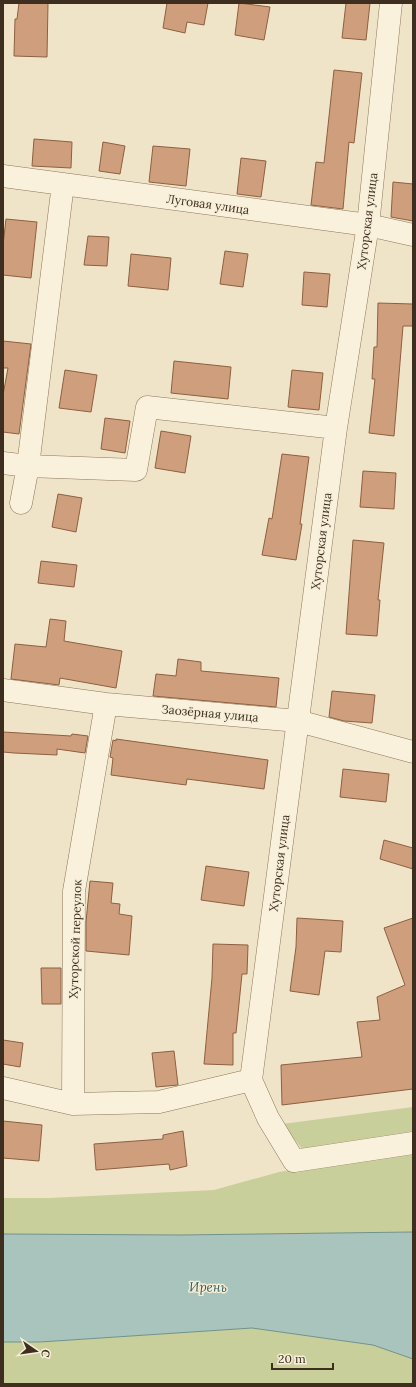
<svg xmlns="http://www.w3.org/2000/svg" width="416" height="1387" viewBox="0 0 416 1387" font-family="Lora,serif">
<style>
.green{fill:#c9cf9b}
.water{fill:#a9c4bc;stroke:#6f938a}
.building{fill:#cf9f7d;stroke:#8d5f41}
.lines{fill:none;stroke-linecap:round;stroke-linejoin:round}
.minor-casing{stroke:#8d765c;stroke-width:23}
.minor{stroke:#faf1dc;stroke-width:22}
.labels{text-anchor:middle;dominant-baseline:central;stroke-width:3;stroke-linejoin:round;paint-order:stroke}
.street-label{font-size:12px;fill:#3d2e20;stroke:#f7eed8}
.water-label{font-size:13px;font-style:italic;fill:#2f5d5a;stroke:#f7eed8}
</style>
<rect width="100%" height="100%" fill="#f0e4c8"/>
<path class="green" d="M 413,1107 L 413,1139 L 307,1155 L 282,1124 Z
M 413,1150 L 413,1232 L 180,1235 L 3,1234 L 3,1198 L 49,1198 L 214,1190 L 279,1172 Z
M 252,1328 L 373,1345 L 413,1359 L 413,1384 L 3,1384 L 3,1342 L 40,1342 Z"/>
<path class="water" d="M 413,1232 L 413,1359 L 373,1345 L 252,1328 L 40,1342 L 3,1342 L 3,1234 L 180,1235 Z"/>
<path class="building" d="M 19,3 L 48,3 L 47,57 L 14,56 L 15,19 L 17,19 Z
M 167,3 L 208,3 L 204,25 L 187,22 L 185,33 L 163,28 Z
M 239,3 L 270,7 L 264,40 L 235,35 Z
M 346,3 L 370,3 L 366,40 L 342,38 Z
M 334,70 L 362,73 L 354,143 L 349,142 L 343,209 L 311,205 L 316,162 L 324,163 Z
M 34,139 L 72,142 L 71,168 L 32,166 Z
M 103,142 L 125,146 L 120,174 L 99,171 Z
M 153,146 L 190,149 L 186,186 L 149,182 Z
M 241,158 L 266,161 L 261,197 L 237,194 Z
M 393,182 L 413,184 L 413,221 L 391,217 Z
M 6,219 L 37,222 L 31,278 L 3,275 L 3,245 Z
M 88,236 L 109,237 L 107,266 L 84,265 Z
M 225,251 L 248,254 L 243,287 L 220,284 Z
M 131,254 L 171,258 L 168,290 L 128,286 Z
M 304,272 L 330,274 L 327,307 L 302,305 Z
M 378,303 L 413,304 L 413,326 L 403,326 L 394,436 L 369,433 L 375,379 L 372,379 L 374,347 L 377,347 Z
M 3,341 L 31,344 L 19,434 L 3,432 L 3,395 L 8,368 L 3,368 Z
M 174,361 L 231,367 L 228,399 L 171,393 Z
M 65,370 L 97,375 L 91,412 L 59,408 Z
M 292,370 L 323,373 L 319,410 L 288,407 Z
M 105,418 L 130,421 L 125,453 L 101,449 Z
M 161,431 L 191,436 L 185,473 L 155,468 Z
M 282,454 L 309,457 L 300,524 L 302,524 L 296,560 L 262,555 L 269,518 L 272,519 Z
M 363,471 L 396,473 L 394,509 L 360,507 Z
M 58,494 L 82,498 L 76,532 L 52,527 Z
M 353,540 L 384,543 L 378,600 L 380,600 L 377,636 L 346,634 Z
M 41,561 L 77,565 L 74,587 L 38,583 Z
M 50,619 L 66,621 L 64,641 L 122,651 L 116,688 L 60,678 L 59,685 L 11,679 L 15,644 L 46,647 Z
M 178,659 L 201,662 L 201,671 L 279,678 L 276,707 L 153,696 L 156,674 L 176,676 Z
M 332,691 L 375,695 L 372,723 L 344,721 L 329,717 Z
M 3,732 L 71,736 L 72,734 L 88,736 L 85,753 L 57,749 L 57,755 L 14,753 L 3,752 Z
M 116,739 L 268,760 L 264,789 L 187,779 L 186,785 L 111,775 L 113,758 L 110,757 L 113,740 L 116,741 Z
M 343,769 L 389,774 L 386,802 L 340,797 Z
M 384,840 L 413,848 L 413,869 L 380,859 Z
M 206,866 L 249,872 L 244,906 L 201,900 Z
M 90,881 L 113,883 L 111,903 L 120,904 L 119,914 L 132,916 L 129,955 L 86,951 L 86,922 Z
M 297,918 L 343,921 L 341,952 L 325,951 L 319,995 L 290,991 L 296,947 Z
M 413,918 L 413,1089 L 282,1105 L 281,1065 L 362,1057 L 357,1022 L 380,1020 L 377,997 L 405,985 L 384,928 Z
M 213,944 L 248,945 L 247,974 L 242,974 L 236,1033 L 233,1033 L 233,1065 L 204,1064 L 212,978 Z
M 41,968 L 61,968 L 61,1004 L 42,1004 Z
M 3,1040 L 23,1043 L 20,1067 L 3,1064 Z
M 174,1051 L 178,1085 L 156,1087 L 152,1053 Z
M 3,1121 L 42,1125 L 39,1161 L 3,1158 Z
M 183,1131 L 187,1166 L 170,1170 L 169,1164 L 96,1170 L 94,1144 L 163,1139 L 163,1135 Z"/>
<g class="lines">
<defs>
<path id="minor" d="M 3,176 L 368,225 L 413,235
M 3,463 L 28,466 L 136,470 L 147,407 L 336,428
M 21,503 L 28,466 L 63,184
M 3,690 L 106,704 L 298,721 L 413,752
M 251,1080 L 336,428 L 368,225 L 391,3
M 3,1088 L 73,1104 L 159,1102 L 251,1080 L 268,1118 L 294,1161 L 413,1143
M 73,1104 L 74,891 L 106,704"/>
</defs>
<use href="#minor" class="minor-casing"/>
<use href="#minor" class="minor"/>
</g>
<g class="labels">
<g class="street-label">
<text transform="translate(208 204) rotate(8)">Луговая улица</text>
<text transform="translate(367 221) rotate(-83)">Хуторская улица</text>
<text transform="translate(321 541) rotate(-83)">Хуторская улица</text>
<text transform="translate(210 713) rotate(5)">Заозёрная улица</text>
<text transform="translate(279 863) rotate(-83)">Хуторская улица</text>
<text transform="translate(75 939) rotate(-88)">Хуторской переулок</text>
</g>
<g class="water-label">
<text transform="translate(208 1287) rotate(1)">Ирень</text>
</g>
</g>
<rect width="416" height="1387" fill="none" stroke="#3d2e20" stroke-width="8"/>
<g transform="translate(36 1351) rotate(103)" stroke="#f7eed8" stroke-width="3" paint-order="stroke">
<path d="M0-3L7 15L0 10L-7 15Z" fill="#3d2e20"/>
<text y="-6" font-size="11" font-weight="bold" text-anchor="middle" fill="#3d2e20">С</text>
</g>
<path d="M272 1363v6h61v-6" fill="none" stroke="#3d2e20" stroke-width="2"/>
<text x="278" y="1363" font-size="12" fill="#3d2e20" stroke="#f7eed8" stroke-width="3" paint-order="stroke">20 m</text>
</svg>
